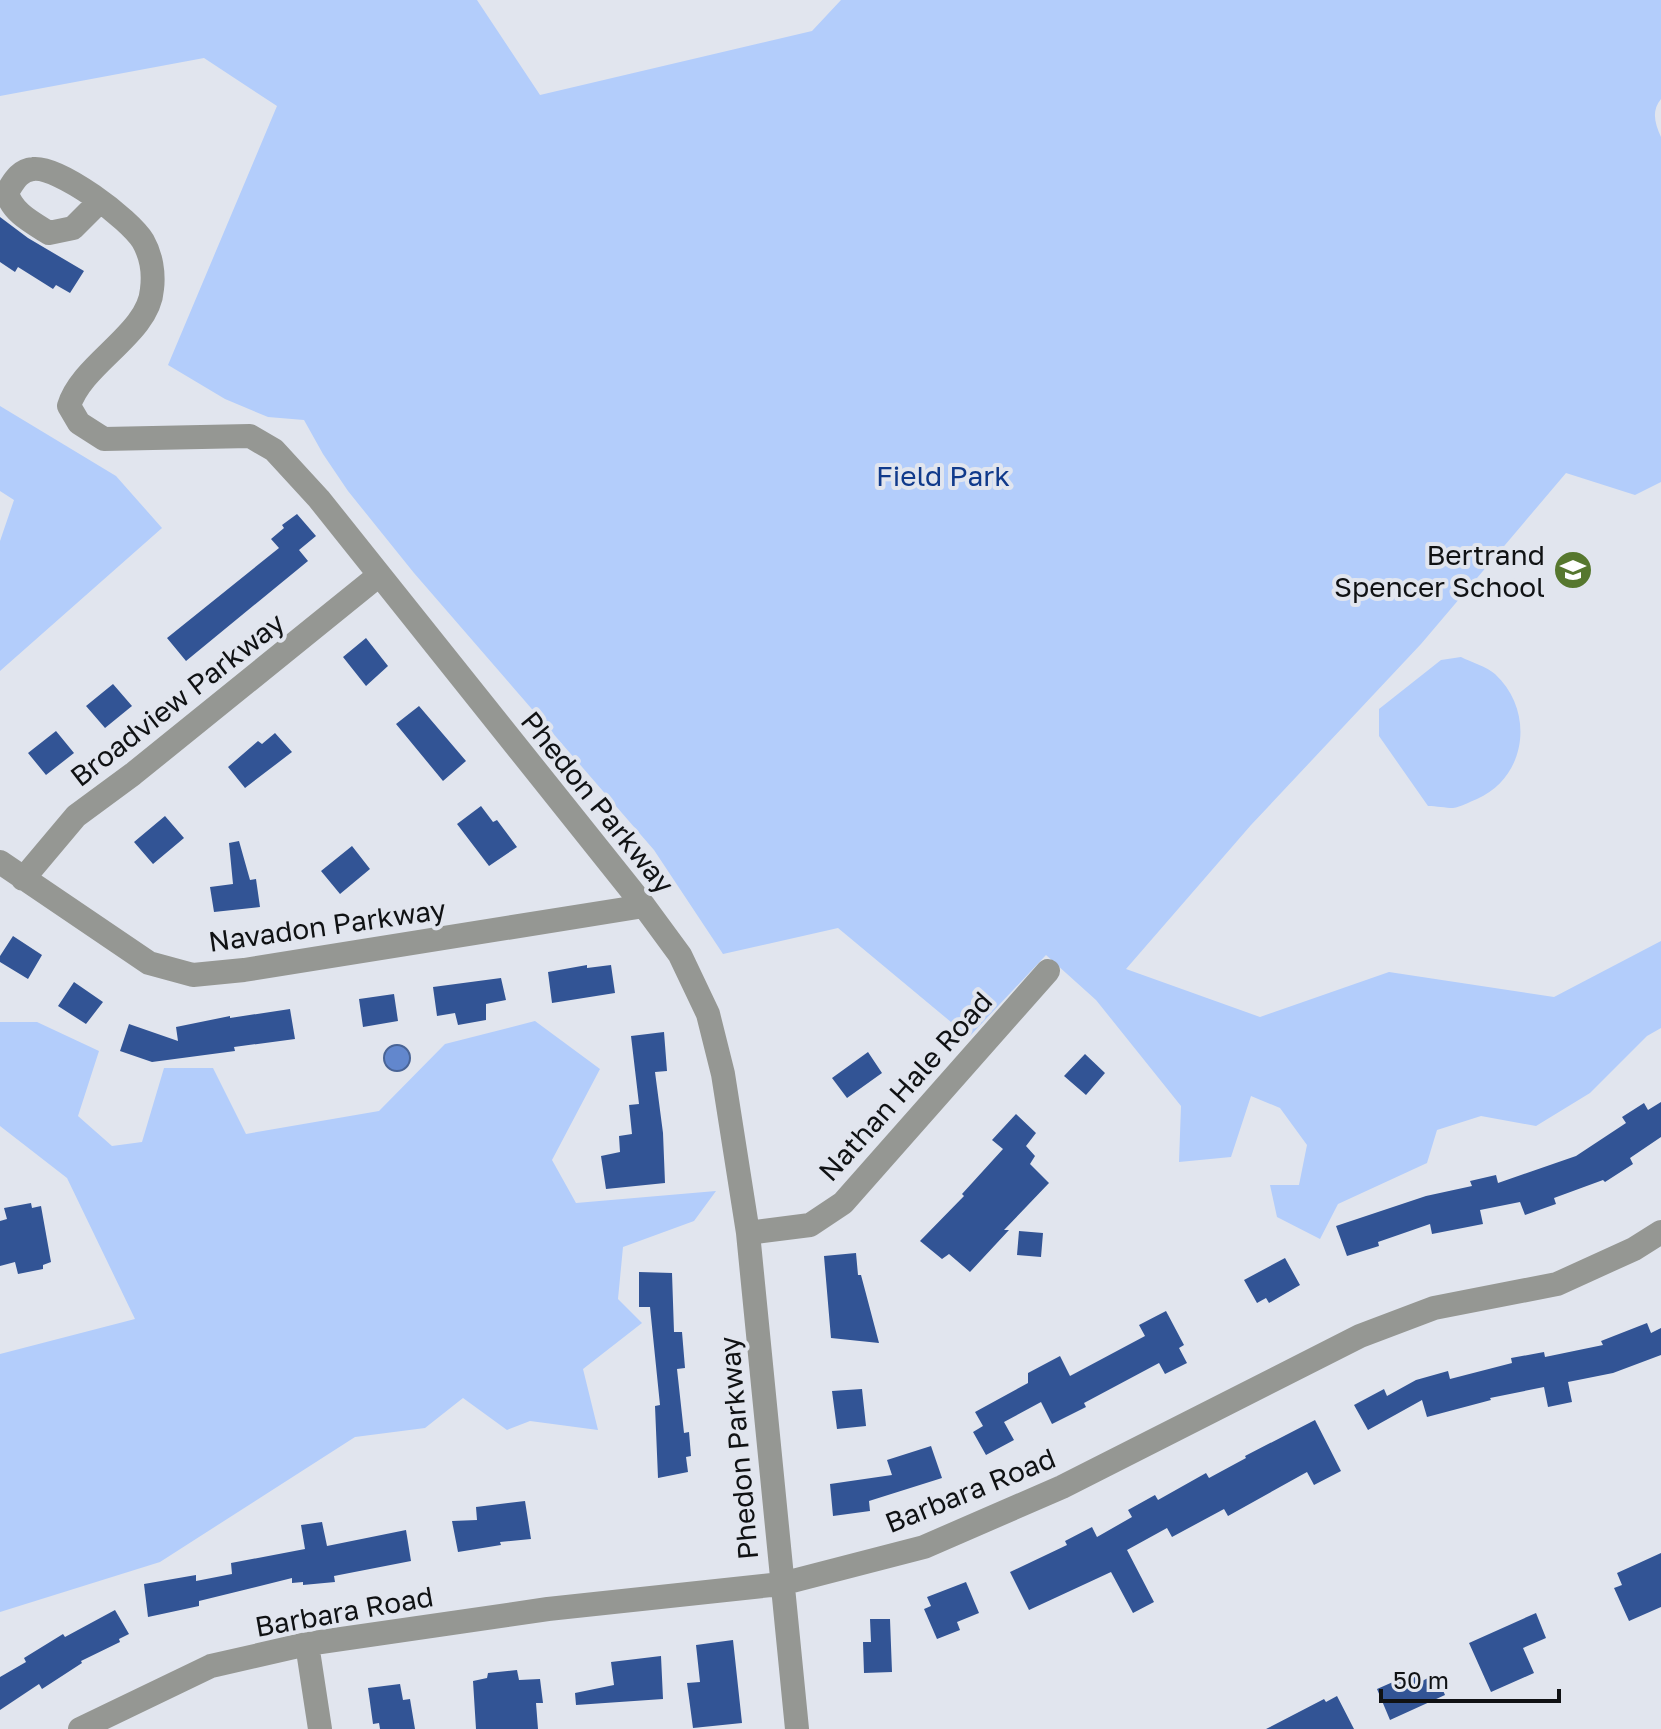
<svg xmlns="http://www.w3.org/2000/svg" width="1661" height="1729" viewBox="0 0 1661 1729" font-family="'Golos Text',sans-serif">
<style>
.green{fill:#b3cdfb}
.water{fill:#6287cd;stroke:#496496;stroke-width:2}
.building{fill:#325495}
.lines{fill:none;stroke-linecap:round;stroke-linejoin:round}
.street{stroke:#959793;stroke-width:24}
.labels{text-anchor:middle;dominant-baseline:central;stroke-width:8;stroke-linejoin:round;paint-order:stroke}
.park-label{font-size:28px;fill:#103a8b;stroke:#e1e5ee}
.poi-label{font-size:28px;fill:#101214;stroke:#e1e5ee;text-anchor:end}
.street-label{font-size:28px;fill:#101214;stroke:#e1e5ee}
</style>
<rect width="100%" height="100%" fill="#e1e5ee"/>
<path class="green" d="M 0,0 L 477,0 L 540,95 L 812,31 L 841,0 L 1661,0 L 1661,99 C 1651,111 1655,124 1661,137 L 1661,482 L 1635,495 L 1566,473 L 1421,644 L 1251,825 L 1126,969 L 1260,1017 L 1389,972 L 1554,997 L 1661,941 L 1661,1028 L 1647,1036 L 1590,1093 L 1536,1126 L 1481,1116 L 1437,1130 L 1427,1163 L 1338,1204 L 1320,1239 L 1277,1217 L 1270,1185 L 1299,1185 L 1307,1145 L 1280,1108 L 1251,1096 L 1231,1157 L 1179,1162 L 1181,1106 L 1096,1000 L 1046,955 L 969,1037 L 838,928 L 723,954 L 654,850 L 414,573 L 348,491 L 323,454 L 304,420 L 268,417 L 225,399 L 168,365 L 277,106 L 204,58 L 0,96 Z
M 0,406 L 116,476 L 162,528 L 0,671 L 0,541 L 14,500 L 0,491 Z
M 1461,657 C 1471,662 1487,667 1495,674 C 1535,711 1527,777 1477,799 C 1469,802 1461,807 1453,808 C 1446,808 1436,806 1428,806 L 1379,736 L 1379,709 L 1441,660 Z
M 535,1021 L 600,1069 L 552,1160 L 576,1203 L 716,1191 L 694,1221 L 623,1247 L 618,1299 L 642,1323 L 583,1369 L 598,1430 L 530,1421 L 507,1430 L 463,1398 L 425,1428 L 355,1437 L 160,1562 L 0,1612 L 0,1354 L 135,1319 L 67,1178 L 0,1126 L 0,1022 L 37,1022 L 99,1051 L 78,1116 L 112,1146 L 142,1142 L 164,1068 L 213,1068 L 246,1134 L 379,1111 L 445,1044 Z"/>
<path class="water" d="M384 1058a13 13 0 1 1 26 0a13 13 0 1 1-26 0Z"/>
<path class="building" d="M 0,217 L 28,238 L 84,271 L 70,293 L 56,285 L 53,289 L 18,267 L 15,272 L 0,262 Z
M 297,514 L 316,536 L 299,550 L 308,561 L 186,661 L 167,638 L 279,548 L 271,539 L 284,528 L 282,525 Z
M 366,638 L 388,666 L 366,686 L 343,657 Z
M 113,684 L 132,706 L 105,728 L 86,706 Z
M 419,706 L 466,761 L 443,781 L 396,724 Z
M 56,731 L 74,753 L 46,775 L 28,753 Z
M 275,733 L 292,752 L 245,788 L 228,767 L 258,741 L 262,744 Z
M 481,806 L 493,822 L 497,820 L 517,847 L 489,866 L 457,824 Z
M 165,816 L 184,838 L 153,864 L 134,842 Z
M 239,841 L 250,880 L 256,879 L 260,907 L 214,912 L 210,887 L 233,884 L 229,843 Z
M 352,846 L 370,869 L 340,894 L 321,871 Z
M 13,936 L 42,955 L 28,979 L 0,962 L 0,956 Z
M 587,965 L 587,968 L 611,965 L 615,993 L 552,1003 L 548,972 Z
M 501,978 L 506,1000 L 486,1004 L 486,1020 L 458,1025 L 455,1013 L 437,1016 L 433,987 Z
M 74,982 L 103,1002 L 86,1024 L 58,1006 Z
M 394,994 L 398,1021 L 363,1027 L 359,999 Z
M 290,1009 L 295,1039 L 234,1047 L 235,1051 L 152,1062 L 120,1051 L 129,1024 L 178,1041 L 176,1027 L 230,1016 L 230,1018 Z
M 664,1032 L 667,1071 L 655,1072 L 663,1133 L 665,1183 L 606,1189 L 601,1156 L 620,1152 L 619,1136 L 632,1134 L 629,1105 L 639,1104 L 631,1036 Z
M 868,1052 L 882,1073 L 847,1098 L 832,1078 Z
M 1085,1054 L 1105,1073 L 1086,1095 L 1064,1076 Z
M 1661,1102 L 1661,1137 L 1630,1158 L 1633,1164 L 1605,1182 L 1603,1180 L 1554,1198 L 1556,1204 L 1525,1215 L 1520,1202 L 1480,1210 L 1483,1224 L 1432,1234 L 1430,1224 L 1378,1242 L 1379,1246 L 1347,1256 L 1336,1226 L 1426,1196 L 1472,1186 L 1470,1181 L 1496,1175 L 1498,1183 L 1576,1156 L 1626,1123 L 1622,1117 L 1644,1103 L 1648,1110 Z
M 1016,1114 L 1036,1133 L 1026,1146 L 1035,1156 L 1030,1164 L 1049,1183 L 1004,1230 L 1009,1230 L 970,1272 L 949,1254 L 942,1259 L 920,1241 L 964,1196 L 962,1194 L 1003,1149 L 992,1140 Z
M 31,1203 L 32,1208 L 41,1206 L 51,1262 L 43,1265 L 43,1269 L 18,1274 L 15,1262 L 0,1266 L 0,1221 L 7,1219 L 4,1208 Z
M 1019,1231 L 1043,1233 L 1041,1257 L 1017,1255 Z
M 856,1253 L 858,1275 L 861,1275 L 879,1343 L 831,1338 L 824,1256 Z
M 1285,1258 L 1300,1285 L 1269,1303 L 1266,1298 L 1257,1303 L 1244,1280 Z
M 639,1272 L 672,1273 L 674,1332 L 682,1332 L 685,1368 L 677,1369 L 684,1433 L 689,1432 L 691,1456 L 686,1457 L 688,1472 L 658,1478 L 655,1406 L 660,1405 L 650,1307 L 639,1307 Z
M 1166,1311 L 1184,1345 L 1179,1348 L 1187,1363 L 1165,1374 L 1159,1363 L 1084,1403 L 1086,1407 L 1052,1424 L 1041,1402 L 1004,1422 L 1014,1440 L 986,1455 L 973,1432 L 983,1426 L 975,1412 L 1028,1383 L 1028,1373 L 1060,1356 L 1070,1376 L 1145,1336 L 1139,1325 Z
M 1647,1323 L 1651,1333 L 1661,1328 L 1661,1355 L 1613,1373 L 1568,1382 L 1572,1402 L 1548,1407 L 1544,1387 L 1490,1398 L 1491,1400 L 1427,1417 L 1422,1400 L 1368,1430 L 1354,1405 L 1384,1389 L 1387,1396 L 1416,1380 L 1448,1371 L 1450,1379 L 1512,1363 L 1511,1358 L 1544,1352 L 1545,1357 L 1603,1345 L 1601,1341 Z
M 862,1389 L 866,1426 L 837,1429 L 832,1391 Z
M 1315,1420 L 1341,1471 L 1314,1485 L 1307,1472 L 1228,1516 L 1224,1509 L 1172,1537 L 1167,1528 L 1127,1550 L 1154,1602 L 1133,1613 L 1111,1572 L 1029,1610 L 1010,1572 L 1067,1545 L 1065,1541 L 1092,1527 L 1097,1537 L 1132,1517 L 1128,1510 L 1155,1495 L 1158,1500 L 1206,1473 L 1209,1478 L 1246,1458 L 1245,1456 Z
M 931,1446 L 942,1478 L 869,1501 L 870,1511 L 833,1516 L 830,1484 L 892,1475 L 887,1460 Z
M 525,1501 L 531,1539 L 500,1542 L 501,1545 L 458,1552 L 452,1521 L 477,1520 L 476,1507 Z
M 322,1522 L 327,1546 L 406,1530 L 411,1561 L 334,1576 L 335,1582 L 303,1585 L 303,1582 L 292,1583 L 292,1578 L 199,1601 L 199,1606 L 148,1617 L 144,1584 L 196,1575 L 196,1581 L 232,1574 L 231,1563 L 305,1549 L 301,1525 Z
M 1661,1553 L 1661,1607 L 1629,1621 L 1614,1588 L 1622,1585 L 1617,1573 Z
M 966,1582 L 979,1613 L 957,1622 L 960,1630 L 937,1639 L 924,1609 L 931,1606 L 927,1597 Z
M 115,1610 L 129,1634 L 119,1639 L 120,1642 L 81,1661 L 82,1663 L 42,1689 L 39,1684 L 0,1710 L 0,1677 L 26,1662 L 24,1658 L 63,1634 L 65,1637 Z
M 1536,1613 L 1546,1638 L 1523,1648 L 1534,1673 L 1491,1692 L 1469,1643 Z
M 870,1619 L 890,1619 L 892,1672 L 864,1673 L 863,1642 L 871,1642 Z
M 733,1640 L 742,1723 L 693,1728 L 687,1683 L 700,1682 L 696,1645 Z
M 661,1656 L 663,1699 L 576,1705 L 575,1693 L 614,1685 L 611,1662 Z
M 517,1670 L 519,1680 L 540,1679 L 543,1703 L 536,1703 L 538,1729 L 476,1729 L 473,1681 L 487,1678 L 488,1673 Z
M 1418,1671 L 1422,1681 L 1436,1674 L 1445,1695 L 1390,1720 L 1377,1689 Z
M 400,1684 L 403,1700 L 410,1699 L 415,1729 L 380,1729 L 379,1723 L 373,1724 L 368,1688 Z
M 1337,1696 L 1354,1729 L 1266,1729 L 1324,1699 L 1326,1702 Z"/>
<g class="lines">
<path class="street" d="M 99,202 L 73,228 L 49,233 C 33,223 11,212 7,192 C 13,183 19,170 33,169 C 59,166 130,219 143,241 C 151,255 154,273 152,289 C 149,334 82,363 69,406 L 79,423 L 104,439 L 250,436 L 274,450 L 319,499 L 644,906 L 680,955 L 708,1014 L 723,1074 L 748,1233 L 797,1729
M 0,862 L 149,963 L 193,975 L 244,970 L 644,906
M 23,879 L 76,816 L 133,774 L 378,576
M 748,1233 L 810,1225 L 843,1203 L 1048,971
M 307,1644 L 320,1729
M 80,1729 L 211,1666 L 307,1644 L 548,1609 L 781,1584 L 924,1547 L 1062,1487 L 1360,1336 L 1434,1308 L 1557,1284 L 1634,1249 L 1661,1232"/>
</g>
<defs>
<symbol id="school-disc" viewBox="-11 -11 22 22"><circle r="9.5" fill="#56772e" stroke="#e1e5ee"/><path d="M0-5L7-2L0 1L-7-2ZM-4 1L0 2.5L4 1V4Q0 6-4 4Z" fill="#fff"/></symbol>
</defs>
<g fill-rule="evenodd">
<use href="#school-disc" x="1551" y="548" width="44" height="44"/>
</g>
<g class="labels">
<g class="park-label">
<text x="943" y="475">Field Park</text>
</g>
<g class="poi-label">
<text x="1545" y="554">Bertrand<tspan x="1545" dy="32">Spencer School</tspan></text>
</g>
<g class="street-label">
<text transform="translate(177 699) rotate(-38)">Broadview Parkway</text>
<text transform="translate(598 802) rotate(51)">Phedon Parkway</text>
<text transform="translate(327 925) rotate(-8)">Navadon Parkway</text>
<text transform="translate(905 1086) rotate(-48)">Nathan Hale Road</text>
<text transform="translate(738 1448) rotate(-95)">Phedon Parkway</text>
<text transform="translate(970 1490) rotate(-22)">Barbara Road</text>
<text transform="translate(344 1611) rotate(-10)">Barbara Road</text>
</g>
</g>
<path d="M1381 1689v12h178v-12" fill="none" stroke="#101214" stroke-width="4"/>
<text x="1393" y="1689" font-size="24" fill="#101214" stroke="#e1e5ee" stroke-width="6" paint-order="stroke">50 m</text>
</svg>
